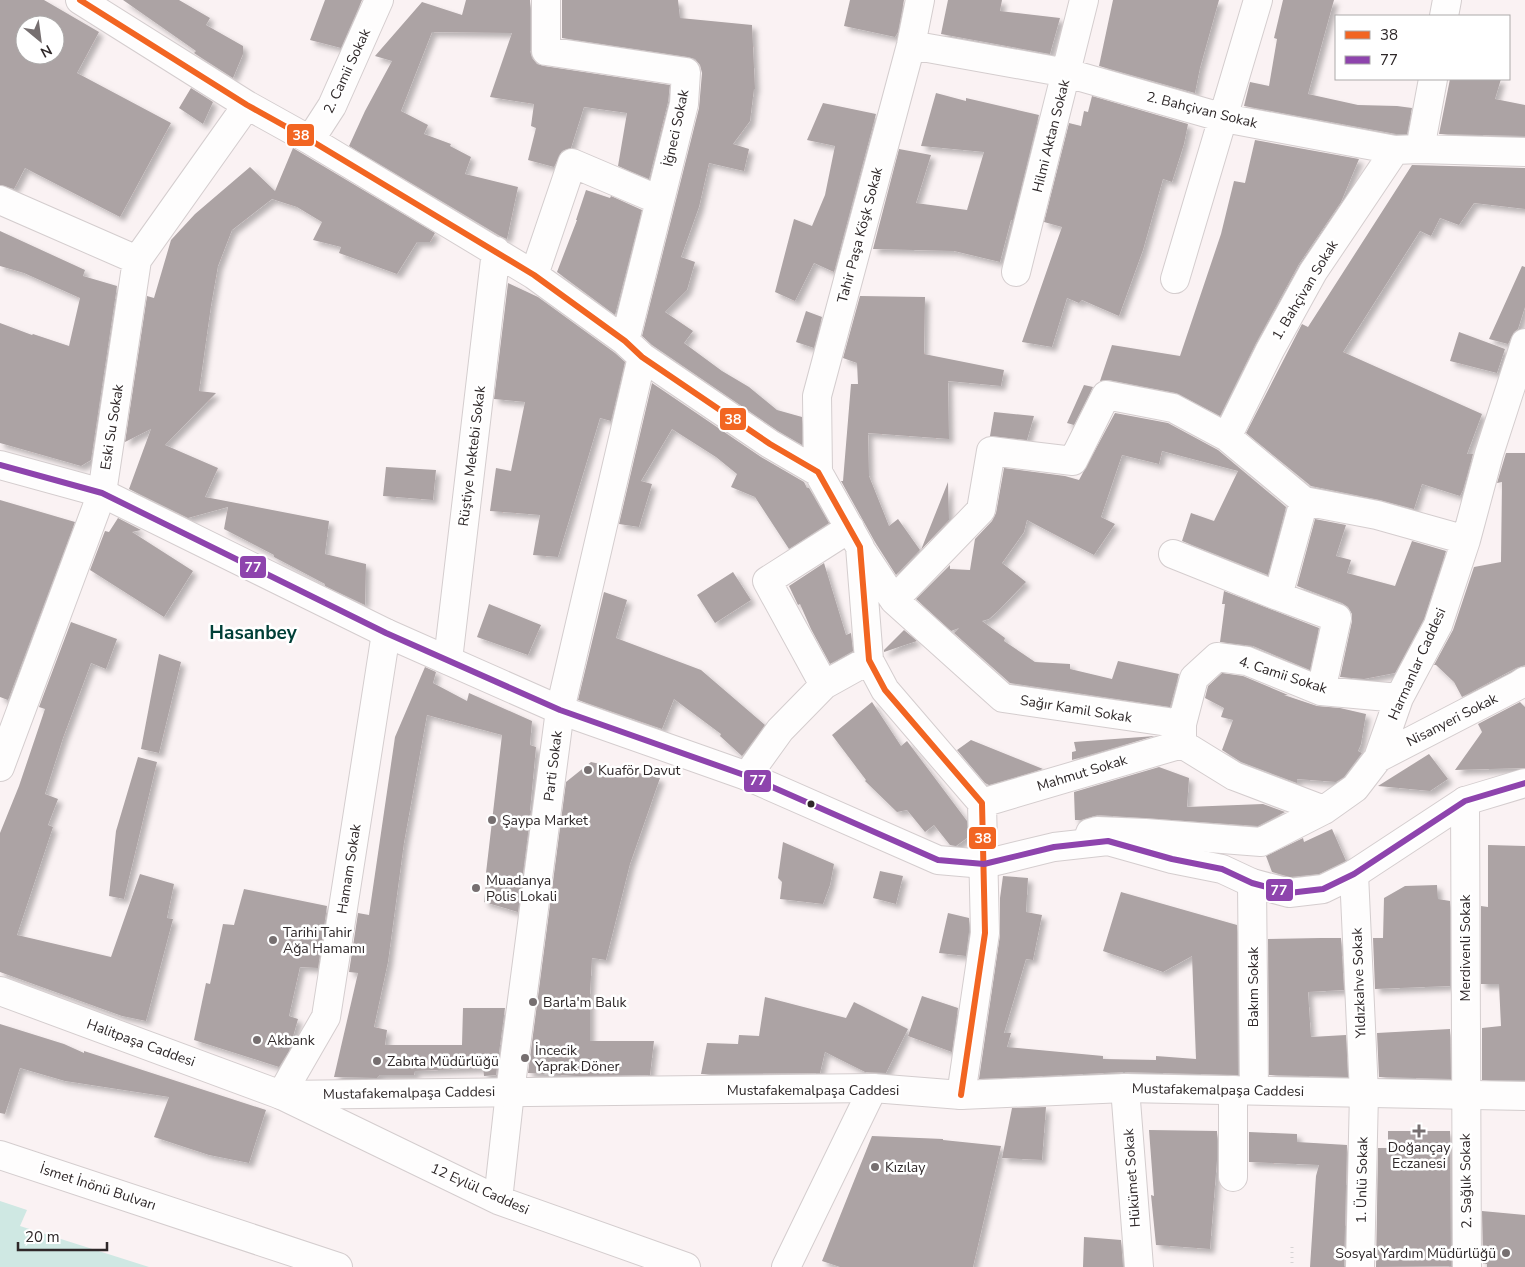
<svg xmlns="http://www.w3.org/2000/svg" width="1525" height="1267" viewBox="0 0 1525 1267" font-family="'Nunito Sans',sans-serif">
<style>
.water{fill:#cfe8e3}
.building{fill:#aca3a4;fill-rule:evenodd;filter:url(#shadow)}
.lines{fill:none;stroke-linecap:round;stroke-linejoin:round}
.minor-casing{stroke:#d4cdce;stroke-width:30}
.major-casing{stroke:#d4cdce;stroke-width:30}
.path{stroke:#d6d3d4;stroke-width:3;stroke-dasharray:1 4;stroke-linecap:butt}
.minor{stroke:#fefdfd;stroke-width:28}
.major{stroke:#fefdfd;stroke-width:28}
.bus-1-casing{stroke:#fff;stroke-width:10}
.bus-2-casing{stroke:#fff;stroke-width:10}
.bus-1{stroke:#f26522;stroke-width:6}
.bus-2{stroke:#8e44ad;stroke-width:6}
.poi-dot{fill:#766f70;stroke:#fff;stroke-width:2}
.bus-dot{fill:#2f2829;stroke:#fff;stroke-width:2}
.labels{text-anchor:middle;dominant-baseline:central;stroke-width:5;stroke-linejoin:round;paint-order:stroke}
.street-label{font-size:14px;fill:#2f2829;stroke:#fff}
.poi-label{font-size:14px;fill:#2f2829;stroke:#fff;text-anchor:start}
.district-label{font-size:19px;font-weight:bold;fill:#003f37;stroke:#fff}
.line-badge{stroke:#fff;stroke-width:2}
.badge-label{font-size:14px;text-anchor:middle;font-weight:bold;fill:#fff}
</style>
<defs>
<filter id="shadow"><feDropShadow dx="4.5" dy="4.5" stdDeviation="2.5" flood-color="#0004"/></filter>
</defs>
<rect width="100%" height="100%" fill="#faf2f3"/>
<path class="water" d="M 0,1201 L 27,1210 L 20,1226 L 149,1267 L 0,1267 Z"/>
<path class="building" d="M 0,0 L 44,0 L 99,32 L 77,73 L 171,123 L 120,217 L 25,168 L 14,189 L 0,185 ZM 25,25 L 55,25 L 55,55 L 25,55 Z
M 123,0 L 179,0 L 210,18 L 206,25 L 243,46 L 243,54 L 233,78 L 197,55 L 194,53 L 196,51 Z
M 325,0 L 362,0 L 341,48 L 310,40 Z
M 466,0 L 530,0 L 530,51 L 532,58 L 537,64 L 544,66 L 670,85 L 668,102 L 649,179 L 618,166 L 627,113 L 584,107 L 571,148 L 562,151 L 554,167 L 528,160 L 536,128 L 531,126 L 534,104 L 490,97 L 512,33 L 432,32 L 401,111 L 428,125 L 424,134 L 451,144 L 450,146 L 471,157 L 465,174 L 518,187 L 507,239 L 500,236 L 349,146 L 365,111 L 392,61 L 375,56 L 422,2 L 462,15 Z
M 562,0 L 678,0 L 680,18 L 752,25 L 755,89 L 754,89 L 750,121 L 733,144 L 749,149 L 744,171 L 709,163 L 699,207 L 681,257 L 695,262 L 687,290 L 665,312 L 693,331 L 684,343 L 722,371 L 749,387 L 777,410 L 802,417 L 802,445 L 778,431 L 652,345 L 642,336 L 699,108 L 702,73 L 700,65 L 695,59 L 688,57 L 562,38 Z
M 850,0 L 904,0 L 898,32 L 895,37 L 844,26 Z
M 948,0 L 1002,0 L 1000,11 L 1060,18 L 1050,54 L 941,34 Z
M 1113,0 L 1219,0 L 1200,68 L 1195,93 L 1099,66 Z
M 1283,0 L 1334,0 L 1308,94 L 1358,105 L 1397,106 L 1412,108 L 1407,134 L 1396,134 L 1244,106 L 1250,82 L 1269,86 L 1277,39 L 1274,38 Z
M 1450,79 L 1501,79 L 1495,99 L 1525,105 L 1525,136 L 1439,134 Z
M 191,88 L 213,102 L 203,124 L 179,108 Z
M 936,93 L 966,101 L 966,98 L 1039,115 L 1013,221 L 1011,220 L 1000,262 L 954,251 L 873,249 L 899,149 L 931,155 L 916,203 L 967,210 L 984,152 L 921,146 Z
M 1092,96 L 1188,124 L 1184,144 L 1172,182 L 1163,179 L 1143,250 L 1119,316 L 1082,300 L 1079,303 L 1067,298 L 1052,347 L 1022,342 L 1062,227 L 1044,222 L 1069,123 L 1081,126 L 1084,111 L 1088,112 Z
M 823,103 L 876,114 L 834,272 L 814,263 L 795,301 L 775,292 L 794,219 L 812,226 L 825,195 L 835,146 L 807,140 Z
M 1255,140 L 1359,159 L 1341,202 L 1299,264 L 1256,343 L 1220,416 L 1176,393 L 1109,380 L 1100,381 L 1112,345 L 1180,356 L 1221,234 L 1234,181 L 1245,183 Z
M 293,148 L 435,233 L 430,242 L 417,242 L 397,274 L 339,253 L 341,247 L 313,240 L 322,222 L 297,207 L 272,199 L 232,230 L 218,266 L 211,306 L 199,391 L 216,393 L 165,445 L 218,468 L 205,497 L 329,521 L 325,554 L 366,564 L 365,605 L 325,586 L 325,584 L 274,557 L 274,555 L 224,529 L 228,507 L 188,518 L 129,489 L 151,429 L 125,442 L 147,296 L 154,298 L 171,240 L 195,214 L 250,167 L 275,191 Z
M 1412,165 L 1525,168 L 1525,209 L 1474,203 L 1459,225 L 1440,218 L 1431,236 L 1420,231 L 1343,352 L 1482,414 L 1467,454 L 1473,454 L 1463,490 L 1460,496 L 1422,484 L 1414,509 L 1380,500 L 1311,486 L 1246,433 L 1302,324 L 1308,327 Z
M 586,190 L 610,198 L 611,196 L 642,210 L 615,315 L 557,272 L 577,220 L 576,220 Z
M 0,231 L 85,270 L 83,276 L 117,286 L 91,460 L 81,466 L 0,443 L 0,323 L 32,335 L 33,334 L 69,346 L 80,298 L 24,273 L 0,266 Z
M 1522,266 L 1525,267 L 1525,307 L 1518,329 L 1514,332 L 1508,344 L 1489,339 Z
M 508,283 L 538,297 L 615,353 L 625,362 L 611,421 L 600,418 L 558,557 L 533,555 L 540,515 L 490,511 L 496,468 L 511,471 L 525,402 L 494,399 Z
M 860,296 L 925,297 L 924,354 L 1004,370 L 1001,386 L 948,381 L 949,439 L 868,433 L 869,476 L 889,526 L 898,519 L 920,550 L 896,575 L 875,542 L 841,481 L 843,481 L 851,384 L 858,384 L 857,363 L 843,358 Z
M 806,311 L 822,317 L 814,348 L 796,342 Z
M 1459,332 L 1505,349 L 1497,373 L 1450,361 Z
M 652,383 L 761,457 L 804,482 L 807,488 L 809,488 L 829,523 L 789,549 L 755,497 L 731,487 L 737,474 L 716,457 L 672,429 L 641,481 L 652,484 L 639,527 L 619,524 Z
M 1084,385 L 1093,387 L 1074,425 L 1067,423 Z
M 994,412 L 1034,416 L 1027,440 L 990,436 Z
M 1115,413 L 1168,423 L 1218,450 L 1286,507 L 1268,575 L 1182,541 L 1191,513 L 1214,521 L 1238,471 L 1162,451 L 1159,464 L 1122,455 L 1101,517 L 1115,524 L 1094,555 L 1027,520 L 1024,532 L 1002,563 L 1026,582 L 998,611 L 989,619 L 982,621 L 1005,638 L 1004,641 L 1035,662 L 1070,664 L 1070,669 L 1112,679 L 1118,661 L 1179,674 L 1170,707 L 1010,683 L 954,633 L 959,628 L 951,631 L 916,599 L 950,565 L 950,569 L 970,570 L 975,539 L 992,521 L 996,513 L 1004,468 L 1065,476 L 1079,480 Z
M 1506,453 L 1525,453 L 1525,665 L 1516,668 L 1462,697 L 1454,682 L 1436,665 L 1434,665 L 1453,630 L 1474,567 L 1501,562 L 1502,482 L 1497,483 Z
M 386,467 L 436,470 L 433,500 L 383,496 Z
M 948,482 L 949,520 L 921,550 Z
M 0,500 L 75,522 L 8,700 L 0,697 Z
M 118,518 L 141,530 L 132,532 L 193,571 L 164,617 L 90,570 L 105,531 L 109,532 Z
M 1315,519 L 1346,525 L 1336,556 L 1351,560 L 1347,573 L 1395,586 L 1412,541 L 1446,551 L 1424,619 L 1395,673 L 1364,679 L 1340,677 L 1352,621 L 1352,614 L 1348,607 L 1342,603 L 1297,586 Z
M 824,563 L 846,635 L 851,633 L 853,651 L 830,664 L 811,629 L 800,604 L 798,605 L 789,586 Z
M 733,572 L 751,600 L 715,623 L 697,595 Z
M 1224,591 L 1319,628 L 1310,670 L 1253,646 L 1220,642 L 1225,604 L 1222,604 Z
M 604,592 L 627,600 L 616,638 L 701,670 L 765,725 L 742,756 L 720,736 L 721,734 L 674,699 L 662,729 L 578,700 Z
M 489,604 L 541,625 L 528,655 L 477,637 Z
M 71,622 L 117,639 L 106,669 L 91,663 L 63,738 L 45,794 L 58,799 L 48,825 L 53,827 L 17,935 L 111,957 L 140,874 L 174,884 L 167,918 L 173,919 L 146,1021 L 122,1016 L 0,972 L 0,833 L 19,786 L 45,709 L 39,707 Z
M 904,630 L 917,641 L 884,652 L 884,650 Z
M 159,654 L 181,662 L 159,753 L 141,749 Z
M 425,667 L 436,672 L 433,683 L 467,701 L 469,693 L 532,721 L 530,745 L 536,747 L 530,811 L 531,810 L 518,912 L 484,902 L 487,874 L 486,873 L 502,735 L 427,715 L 404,843 L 388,962 L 374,1027 L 387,1030 L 385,1045 L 462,1045 L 463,1008 L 505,1008 L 496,1075 L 484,1076 L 483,1068 L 415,1071 L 414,1075 L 380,1075 L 377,1078 L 334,1077 L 358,973 L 349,972 L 358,913 L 369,915 L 395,737 Z
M 1222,673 L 1243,676 L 1288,695 L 1284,695 L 1317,706 L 1340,708 L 1366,714 L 1361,744 L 1358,751 L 1362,753 L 1344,777 L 1336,782 L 1297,779 L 1297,783 L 1241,762 L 1222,750 L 1233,720 L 1221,717 L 1224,708 L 1205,698 L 1208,686 Z
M 872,702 L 901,746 L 907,741 L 967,821 L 967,838 L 956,846 L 950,845 L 934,825 L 925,832 L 907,810 L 897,812 L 865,781 L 866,780 L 832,735 Z
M 1520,702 L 1525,707 L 1525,768 L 1455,770 L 1482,732 L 1478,724 Z
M 1155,736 L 1072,760 L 1072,752 L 1076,751 L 1074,742 Z
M 971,740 L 1043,769 L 989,785 L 985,783 L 957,750 Z
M 1429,754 L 1448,779 L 1430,791 L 1378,786 Z
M 138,757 L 157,762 L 124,899 L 109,896 L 116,831 Z
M 591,762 L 660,778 L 630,864 L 606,960 L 592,958 L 590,994 L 590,1041 L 654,1041 L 650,1075 L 577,1076 L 528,1073 L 566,782 Z
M 1159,767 L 1189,778 L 1187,807 L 1263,804 L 1285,812 L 1258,826 L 1098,815 L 1081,820 L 1075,820 L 1074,792 Z
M 1332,829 L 1346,861 L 1319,874 L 1290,877 L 1272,872 L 1266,856 L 1303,838 L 1304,842 Z
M 783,842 L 834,864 L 830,885 L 823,904 L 780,899 L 782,882 L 778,878 Z
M 1488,845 L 1525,846 L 1525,1080 L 1482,1080 L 1482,1028 L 1501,1026 L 1499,984 L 1481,984 L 1481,906 L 1488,907 Z
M 880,871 L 903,876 L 896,904 L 873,898 Z
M 1003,876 L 1028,878 L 1026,912 L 1042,915 L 1033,960 L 1026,959 L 1004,1033 L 1011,1033 L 1007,1047 L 1103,1056 L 1103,1059 L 1156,1060 L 1156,1056 L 1196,1059 L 1192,956 L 1163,972 L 1103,951 L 1121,892 L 1237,925 L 1238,1075 L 1124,1072 L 979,1079 L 1000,935 L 1000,898 Z
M 1437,885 L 1438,899 L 1450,901 L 1450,986 L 1375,989 L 1373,938 L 1383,938 L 1384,898 L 1405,886 Z
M 244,889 L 327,906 L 318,968 L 300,967 L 289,1016 L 298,1019 L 289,1051 L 279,1067 L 194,1040 L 206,983 L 210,984 L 223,924 L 234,925 Z
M 948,913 L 969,918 L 969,932 L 966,956 L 939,953 Z
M 1321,938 L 1341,938 L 1344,990 L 1308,992 L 1311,1037 L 1346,1035 L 1348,1077 L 1269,1075 L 1268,939 Z
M 922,996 L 958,1008 L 952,1052 L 908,1036 Z
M 765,997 L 846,1018 L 854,1002 L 908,1029 L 886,1073 L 865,1072 L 825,1052 L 820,1073 L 701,1074 L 707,1043 L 738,1044 L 739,1035 L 759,1036 Z
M 0,1024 L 64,1044 L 84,1053 L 84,1051 L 266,1110 L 249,1163 L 209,1155 L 154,1137 L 169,1097 L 65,1081 L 20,1068 L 5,1114 L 0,1113 Z
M 1450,1029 L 1451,1079 L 1379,1077 L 1377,1033 Z
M 1046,1107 L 1042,1160 L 1002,1158 L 1012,1108 Z
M 1149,1130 L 1217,1131 L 1217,1160 L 1210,1249 L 1156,1245 L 1151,1195 L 1154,1196 Z
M 1388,1131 L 1450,1131 L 1451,1266 L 1376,1267 L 1378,1148 L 1388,1148 Z
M 1249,1132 L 1297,1134 L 1297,1142 L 1347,1145 L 1344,1267 L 1310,1267 L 1316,1176 L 1319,1165 L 1249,1162 Z
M 872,1136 L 943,1139 L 943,1140 L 1001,1146 L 973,1267 L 840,1267 L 822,1261 Z
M 1482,1211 L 1525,1215 L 1525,1267 L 1487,1267 L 1487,1264 L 1483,1264 Z
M 1084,1237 L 1121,1240 L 1123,1267 L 1083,1267 Z"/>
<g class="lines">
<defs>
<path id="minor" d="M 80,0 L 247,105 L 310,140 L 534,275 L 625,341 L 642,357 L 770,444 L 818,472 L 860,547 L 869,660 L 885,690 L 982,803 L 985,933 L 961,1095
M 546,0 L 546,51 L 686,72 L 684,104 L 625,341
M 1444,16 L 1447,0
M 911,45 L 1067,73 L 1224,118 L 1395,150 L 1420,149 L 1525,152
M 310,140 L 332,106 L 379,0
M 1420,149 L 1433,79
M 0,200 L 137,260
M 1016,272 L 1084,0
M 534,275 L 572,163 L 659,200
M 1175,279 L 1258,0
M 1227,437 L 1270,350 L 1313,272 L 1395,150
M 818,472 L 817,396 L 911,45 L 920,0
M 1304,501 L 1278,596 L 1337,618 L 1321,691
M 861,550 L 894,600 L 1003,698 L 1182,724 L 1182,744 L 1234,776 L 1324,810
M 1173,554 L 1278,596
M 894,600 L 981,510 L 991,451 L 1073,461 L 1106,395 L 1173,408 L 1227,437 L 1304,501 L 1377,515 L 1466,540
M 386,633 L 326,1017 L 281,1095 L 498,1200 L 686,1267
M 448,660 L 496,251
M 824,685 L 767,581 L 850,528
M 1182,724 L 1194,678 L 1217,657 L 1247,661 L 1321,691 L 1399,698
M 1378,758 L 1519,685 L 1525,681
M 0,767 L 102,493 L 137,260 L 247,105
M 747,776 L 780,730 L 824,685 L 869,660
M 1465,801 L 1467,1267
M 982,803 L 1182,744
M 1090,833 L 1097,831 L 1145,833 L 1261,842 L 1324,810 L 1355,788 L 1378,758 L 1399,698 L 1438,625 L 1466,540 L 1489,454 L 1525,343
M 1354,874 L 1364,1093 L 1360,1267
M 1252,883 L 1254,1090
M 1125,1088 L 1139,1267
M 0,1155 L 338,1267
M 1233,1177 L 1233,1090
M 498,1200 L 510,1092 L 560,710 L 642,357
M 786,1267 L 873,1088"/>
<path id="major" d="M 0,465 L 102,493 L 386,633 L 560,710 L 747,776 L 938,860 L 984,864 L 1054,847 L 1108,841 L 1172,859 L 1222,869 L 1252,883 L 1289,893 L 1323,889 L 1354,874 L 1465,801 L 1525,783
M 0,991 L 281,1095 L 873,1088 L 961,1095 L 1125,1088 L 1525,1096"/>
</defs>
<use href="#minor" class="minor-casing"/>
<use href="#major" class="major-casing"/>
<path class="path" d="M 1292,1247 L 1292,1267"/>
<use href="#minor" class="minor"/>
<use href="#major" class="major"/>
<defs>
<path id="bus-1" d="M 80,0 L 247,105 L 310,140 L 534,275 L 625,341 L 642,357 L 770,444 L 818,472 L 860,547 L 869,660 L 885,690 L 982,803 L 985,933 L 961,1095"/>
<path id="bus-2" d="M 0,465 L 102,493 L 386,633 L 560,710 L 747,776 L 938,860 L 984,864 L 1054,847 L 1108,841 L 1172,859 L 1222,869 L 1252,883 L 1289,893 L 1323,889 L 1354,874 L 1465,801 L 1525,783"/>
</defs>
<use href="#bus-1" class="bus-1-casing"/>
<use href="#bus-2" class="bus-2-casing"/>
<use href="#bus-1" class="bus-1"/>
<use href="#bus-2" class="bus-2"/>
</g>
<g class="poi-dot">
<circle cx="588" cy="770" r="5"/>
<circle cx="492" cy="820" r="5"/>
<circle cx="476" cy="888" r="5"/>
<circle cx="273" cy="940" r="5"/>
<circle cx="533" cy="1002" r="5"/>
<circle cx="257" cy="1040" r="5"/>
<circle cx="525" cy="1058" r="5"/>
<circle cx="377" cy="1061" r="5"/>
<path d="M1416.5 1123.5h5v5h5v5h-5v5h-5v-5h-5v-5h5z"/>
<circle cx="875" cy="1167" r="5"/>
<circle cx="1506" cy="1253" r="5"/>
</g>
<circle class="bus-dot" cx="811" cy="804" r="4.5"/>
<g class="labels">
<g class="street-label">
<text transform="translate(347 71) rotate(-65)">2. Camii Sokak</text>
<text transform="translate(1202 110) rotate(14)">2. Bahçivan Sokak</text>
<text transform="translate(676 128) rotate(-78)">İğneci Sokak</text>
<text transform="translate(1051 136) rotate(-76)">Hilmi Aktan Sokak</text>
<text transform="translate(860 235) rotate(-75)">Tahir Paşa Köşk Sokak</text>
<text transform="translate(1305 290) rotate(-59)">1. Bahçivan Sokak</text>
<text transform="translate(112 427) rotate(-81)">Eski Su Sokak</text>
<text transform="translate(472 456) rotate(-83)">Rüştiye Mektebi Sokak</text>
<text transform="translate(1417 664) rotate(-66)">Harmanlar Caddesi</text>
<text transform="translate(1283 675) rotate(18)">4. Camii Sokak</text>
<text transform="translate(1076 709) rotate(9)">Sağır Kamil Sokak</text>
<text transform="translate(1452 720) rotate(-27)">Nisanyeri Sokak</text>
<text transform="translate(553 766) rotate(-83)">Parti Sokak</text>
<text transform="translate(1082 773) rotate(-17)">Mahmut Sokak</text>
<text transform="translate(349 869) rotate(-81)">Hamam Sokak</text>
<text transform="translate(1465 948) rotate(-90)">Merdivenli Sokak</text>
<text transform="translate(1359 983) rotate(-92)">Yıldızkahve Sokak</text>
<text transform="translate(1253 987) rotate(-90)">Bakım Sokak</text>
<text transform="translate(141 1043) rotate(20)">Halitpaşa Caddesi</text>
<text x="813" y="1090">Mustafakemalpaşa Caddesi</text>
<text transform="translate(1218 1090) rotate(1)">Mustafakemalpaşa Caddesi</text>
<text transform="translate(409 1093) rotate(-1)">Mustafakemalpaşa Caddesi</text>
<text transform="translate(1132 1178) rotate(-94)">Hükümet Sokak</text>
<text transform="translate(1362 1180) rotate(-89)">1. Ünlü Sokak</text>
<text transform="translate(1466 1181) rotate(-91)">2. Sağlık Sokak</text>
<text transform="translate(98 1187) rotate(18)">İsmet İnönü Bulvarı</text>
<text transform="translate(480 1189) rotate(24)">12 Eylül Caddesi</text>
</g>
<g class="poi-label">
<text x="598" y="770">Kuaför Davut</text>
<text x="502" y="820">Şaypa Market</text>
<text x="486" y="880">Muadanya<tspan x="486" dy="16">Polis Lokali</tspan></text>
<text x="283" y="932">Tarihi Tahir<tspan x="283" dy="16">Ağa Hamamı</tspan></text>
<text x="543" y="1002">Barla'm Balık</text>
<text x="267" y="1040">Akbank</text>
<text x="535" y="1050">İncecik<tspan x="535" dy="16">Yaprak Döner</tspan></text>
<text x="387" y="1061">Zabıta Müdürlüğü</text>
<text x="1419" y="1147" text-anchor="middle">Doğançay<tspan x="1419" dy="16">Eczanesi</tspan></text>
<text x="885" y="1167">Kızılay</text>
<text x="1496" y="1253" text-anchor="end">Sosyal Yardım Müdürlüğü</text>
</g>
<g class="district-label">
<text x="253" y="633">Hasanbey</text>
</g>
</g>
<g class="line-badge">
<rect x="286" y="123" width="29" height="24" rx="5" fill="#f26522"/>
<rect x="719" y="407" width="28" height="24" rx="5" fill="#f26522"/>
<rect x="239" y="555" width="28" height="24" rx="5" fill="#8e44ad"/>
<rect x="743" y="769" width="29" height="24" rx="5" fill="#8e44ad"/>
<rect x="968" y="826" width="29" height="24" rx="5" fill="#f26522"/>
<rect x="1265" y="878" width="29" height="24" rx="5" fill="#8e44ad"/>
</g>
<g class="badge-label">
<text x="301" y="140">38</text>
<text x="733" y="424">38</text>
<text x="253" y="572">77</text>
<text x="758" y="785">77</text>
<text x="983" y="843">38</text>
<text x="1279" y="895">77</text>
</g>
<rect x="1335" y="15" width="175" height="65" fill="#ffffff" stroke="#aca9a9"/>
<rect x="1345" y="31" width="25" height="8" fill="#f26522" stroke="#aca9a9"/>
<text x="1380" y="40" font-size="15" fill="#2f2829">38</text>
<rect x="1345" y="56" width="25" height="8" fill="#8e44ad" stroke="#aca9a9"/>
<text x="1380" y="65" font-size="15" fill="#2f2829">77</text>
<g transform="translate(40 40) rotate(151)"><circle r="24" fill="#ffffff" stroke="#aca9a9"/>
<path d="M0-4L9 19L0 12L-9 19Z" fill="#766f70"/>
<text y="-8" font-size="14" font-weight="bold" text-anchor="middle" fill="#2f2829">N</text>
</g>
<path d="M18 1242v8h89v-8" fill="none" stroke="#2f2829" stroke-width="2.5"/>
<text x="25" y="1242" font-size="15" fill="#2f2829" stroke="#ffffff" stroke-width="4" paint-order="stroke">20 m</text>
</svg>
